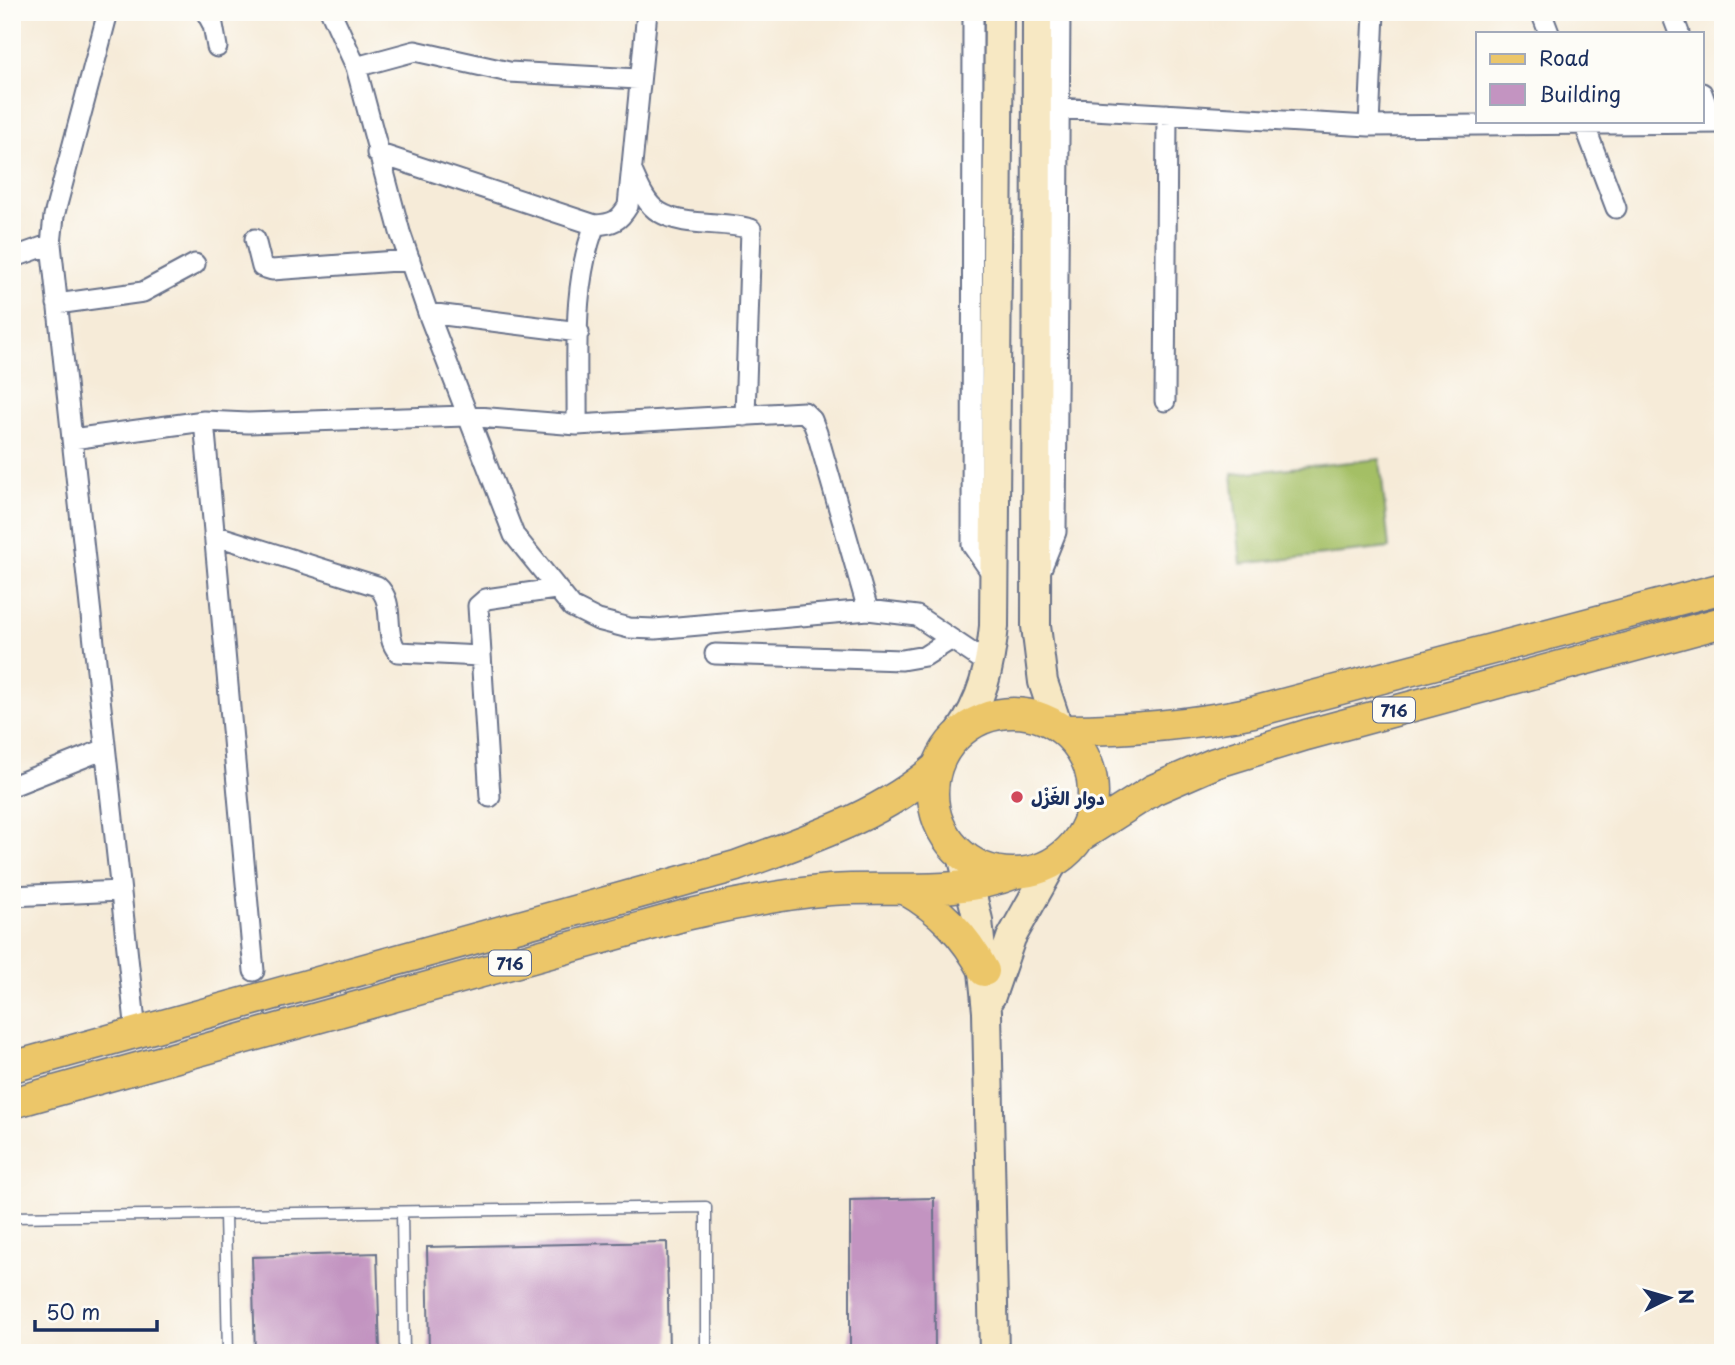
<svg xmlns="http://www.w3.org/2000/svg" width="1735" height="1365" viewBox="0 0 1735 1365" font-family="'Playpen Sans','Playpen Sans Arabic',sans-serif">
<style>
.grass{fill:#a4bf65;stroke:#607762;stroke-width:2}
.building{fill:#c394c1}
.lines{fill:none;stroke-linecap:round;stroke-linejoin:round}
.lane-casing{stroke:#687189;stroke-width:13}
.street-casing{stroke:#687189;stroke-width:23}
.secondary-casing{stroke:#687189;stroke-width:32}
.primary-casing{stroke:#687189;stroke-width:33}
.lane{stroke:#fff;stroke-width:10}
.street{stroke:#fff;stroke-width:19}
.secondary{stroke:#f7e8c3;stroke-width:28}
.primary{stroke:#ecc669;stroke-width:30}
.poi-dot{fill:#d1495b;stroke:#fdfcf7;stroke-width:2.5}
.labels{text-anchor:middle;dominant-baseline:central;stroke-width:6;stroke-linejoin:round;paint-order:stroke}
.shield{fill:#fdfcf7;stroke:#5f6c8c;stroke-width:2}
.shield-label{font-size:16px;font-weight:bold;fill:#1b2f5e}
.poi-label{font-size:18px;font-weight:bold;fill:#1b2f5e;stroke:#fdfcf7;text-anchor:start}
</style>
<rect width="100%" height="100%" fill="#fdfcf7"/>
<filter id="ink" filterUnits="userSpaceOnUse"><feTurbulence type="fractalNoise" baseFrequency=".0143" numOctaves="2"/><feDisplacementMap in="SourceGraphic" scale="14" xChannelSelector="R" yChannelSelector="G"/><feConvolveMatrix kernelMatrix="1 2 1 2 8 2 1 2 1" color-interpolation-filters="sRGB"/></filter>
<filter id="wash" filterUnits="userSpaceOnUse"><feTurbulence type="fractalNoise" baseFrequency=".00686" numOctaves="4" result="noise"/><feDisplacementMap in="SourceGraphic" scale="28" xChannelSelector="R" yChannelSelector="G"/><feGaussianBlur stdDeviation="1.57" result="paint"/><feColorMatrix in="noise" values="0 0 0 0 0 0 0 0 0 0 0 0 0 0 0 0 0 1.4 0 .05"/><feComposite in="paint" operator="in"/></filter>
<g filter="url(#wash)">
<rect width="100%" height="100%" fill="#f6ebd8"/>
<path class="grass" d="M 1380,459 L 1389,548 L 1241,564 L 1232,474 Z"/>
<g id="blocks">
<path class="building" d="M 934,1198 L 935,1353 L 850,1353 L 850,1200 Z
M 667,1242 L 669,1353 L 429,1353 L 427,1247 Z
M 377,1253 L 380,1353 L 255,1353 L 252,1257 Z"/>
</g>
</g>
<g filter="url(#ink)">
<use href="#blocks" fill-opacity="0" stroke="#687189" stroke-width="2"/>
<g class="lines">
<defs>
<path id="lane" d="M 402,1212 L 404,1353
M 225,1214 L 228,1353
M 12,1217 L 706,1207 L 706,1353"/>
<path id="street" d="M 108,12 L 54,216 L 51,244 L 136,1032
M 206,12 L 213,25 L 217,47
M 331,12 L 356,67 L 400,232 L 428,313 L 514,535 L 572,607 L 598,620 L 629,628 L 655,629 L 868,610 L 917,616 L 990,665
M 973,12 L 972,545 L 995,578
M 1541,12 L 1549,33
M 1671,12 L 1679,33
M 356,67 L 415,51 L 509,72 L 638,79
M 1702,93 L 1713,123
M 1058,108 L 1369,126 L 1723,123
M 1583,121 L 1616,208
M 1369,126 L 1374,12
M 377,153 L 595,225
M 632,171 C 638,184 645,204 659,212 C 685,228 723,220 751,229 L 745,416
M 255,239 L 262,267 L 272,270 L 410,260
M 12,258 L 51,244
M 57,304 L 143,292 L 195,264
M 428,313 L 579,332
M 1165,401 L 1167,114
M 204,421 L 254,971
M 577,425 C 578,360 571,286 595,225 C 613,224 619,221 628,206 L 647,12
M 72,439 L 204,421 L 248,423 L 466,416 L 577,425 L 804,412 L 812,420 L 817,433 L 868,610
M 214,535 L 377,586 C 397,603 382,634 398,652 L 480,656
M 1040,572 L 1056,532 L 1060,12
M 715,654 L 902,660 L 925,656 L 950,640
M 12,786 L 105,749
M 490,797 L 478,606 L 486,599 L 555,589
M 12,896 L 120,891"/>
<path id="secondary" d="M 1037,12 L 1036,626 L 1043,682 L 1058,727
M 958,735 C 983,700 990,667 994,626 L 999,12
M 962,855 L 978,920 L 987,1012 L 994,1353
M 991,996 L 1011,938 L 1053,863"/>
<path id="primary" d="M933 793a80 80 0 1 1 160 0a80 80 0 1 1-160 0Z
M 1064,730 C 1129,730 1190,725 1253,712 L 1723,588
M 1081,836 L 1153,790 L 1215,763 L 1306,735 L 1723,622
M 904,889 C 941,910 965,935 984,971
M 12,1067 L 736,866 C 806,840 880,817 937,767
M 12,1103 L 686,915 C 733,904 781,894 830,890 C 893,885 955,897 1016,873"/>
</defs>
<use href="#lane" class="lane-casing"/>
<use href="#street" class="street-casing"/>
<use href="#secondary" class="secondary-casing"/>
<use href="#primary" class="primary-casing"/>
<use href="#lane" class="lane"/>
<use href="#street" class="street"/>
<use href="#secondary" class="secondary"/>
<use href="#primary" class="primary"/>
</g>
</g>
<circle class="poi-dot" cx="1017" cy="797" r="7"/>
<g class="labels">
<g class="shield">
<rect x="1373" y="697.5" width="42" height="25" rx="5"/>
<rect x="489" y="950.5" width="42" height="25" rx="5"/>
</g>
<g class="shield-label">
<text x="1394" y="710">716</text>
<text x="510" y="963">716</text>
</g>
<g class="poi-label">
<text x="1031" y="797">دوار الغَزْل</text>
</g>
</g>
<rect width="1735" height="1365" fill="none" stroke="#fdfcf7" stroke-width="42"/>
<rect x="1476" y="32" width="228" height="91" fill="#fdfcf7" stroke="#a3aaba" stroke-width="2"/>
<rect x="1490" y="54" width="35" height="10" fill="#ecc669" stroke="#a3aaba" stroke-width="2"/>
<text x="1539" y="66" font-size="21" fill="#1b2f5e">Road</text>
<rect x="1490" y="84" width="35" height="21" fill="#c394c1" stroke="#a3aaba" stroke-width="2"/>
<text x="1539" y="102" font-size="21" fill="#1b2f5e">Building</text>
<g transform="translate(1669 1298) rotate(85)" stroke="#fdfcf7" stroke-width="5" paint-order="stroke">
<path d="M0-5L12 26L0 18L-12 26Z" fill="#1b2f5e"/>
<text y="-10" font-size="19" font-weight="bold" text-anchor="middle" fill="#1b2f5e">N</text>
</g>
<path d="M35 1320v10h122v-10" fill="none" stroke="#1b2f5e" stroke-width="3.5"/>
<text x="46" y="1320" font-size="21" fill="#1b2f5e" stroke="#fdfcf7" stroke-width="5" paint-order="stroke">50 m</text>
</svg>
